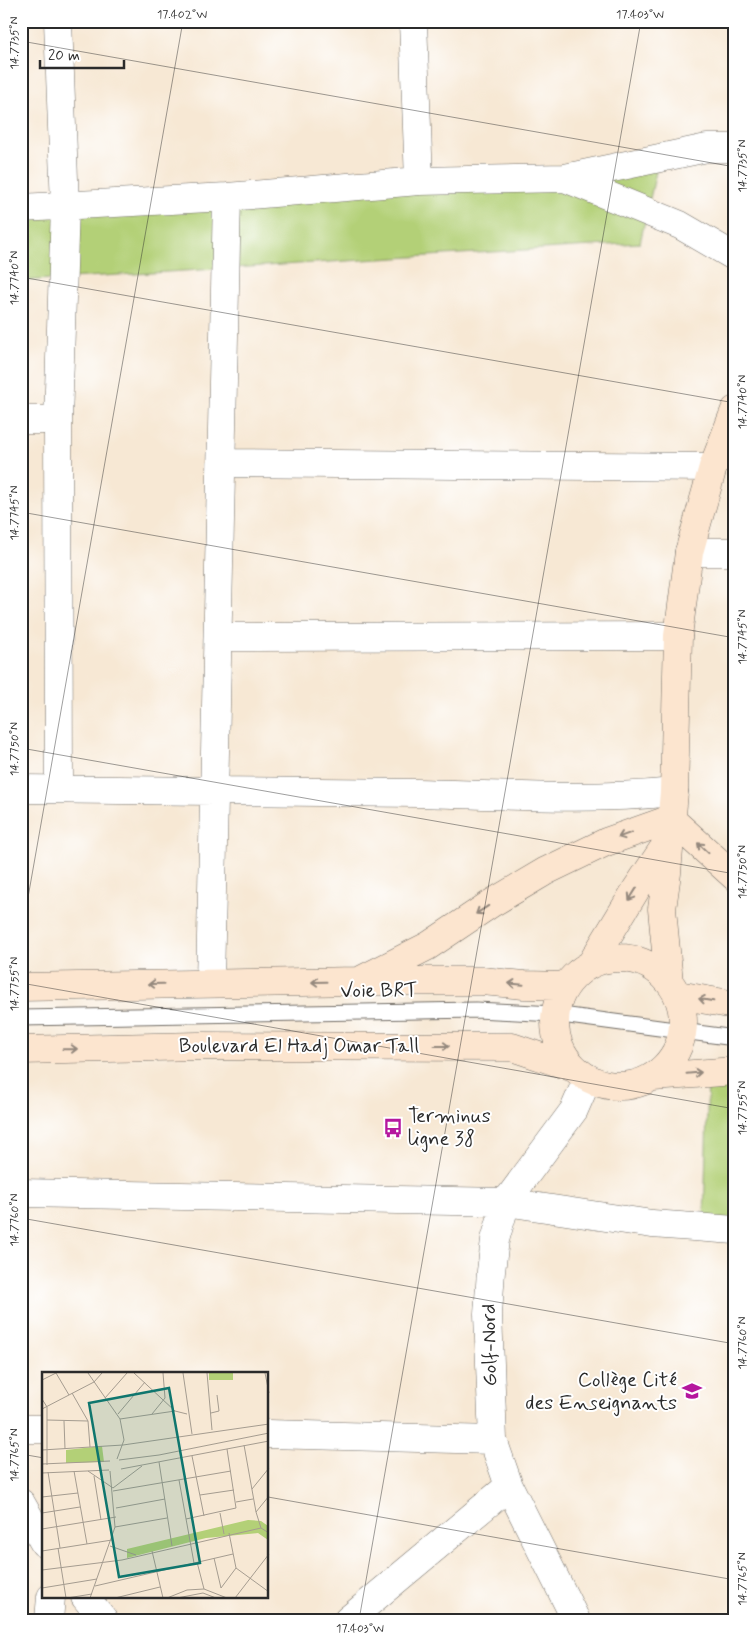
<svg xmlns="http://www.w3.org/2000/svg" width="756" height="1641" viewBox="0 0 756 1641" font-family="Mynerve,sans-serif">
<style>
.pitch{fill:#b3d077;stroke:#6f7e51}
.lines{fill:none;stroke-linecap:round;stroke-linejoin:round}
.service-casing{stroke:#726d66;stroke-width:17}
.minor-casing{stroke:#726d66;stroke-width:29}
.secondary-casing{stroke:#726d66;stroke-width:29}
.service{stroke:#fff;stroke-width:15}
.minor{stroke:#fff;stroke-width:28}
.secondary{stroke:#fce5cf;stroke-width:28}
.oneway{stroke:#94887d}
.ticks{fill:none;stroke:#2b2b2b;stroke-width:1;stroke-opacity:0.45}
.labels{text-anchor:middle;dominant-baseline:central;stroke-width:4;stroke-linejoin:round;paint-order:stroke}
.street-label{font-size:20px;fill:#2b2b2b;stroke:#fff}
.poi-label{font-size:20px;fill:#2b2b2b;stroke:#fff;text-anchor:start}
.inset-road{fill:none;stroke:#a59c90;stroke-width:1}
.view{fill:#0f766e;fill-opacity:0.15;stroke:#0f766e;stroke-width:2.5}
.inset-edge{fill:none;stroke:#2b2b2b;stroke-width:2.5}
.neatline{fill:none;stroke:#2b2b2b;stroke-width:2}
.ticks-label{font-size:12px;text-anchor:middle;fill:#2b2b2b}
</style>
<rect width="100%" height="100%" fill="#fff"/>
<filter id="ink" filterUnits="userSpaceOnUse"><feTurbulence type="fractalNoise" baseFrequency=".02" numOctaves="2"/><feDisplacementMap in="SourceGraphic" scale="10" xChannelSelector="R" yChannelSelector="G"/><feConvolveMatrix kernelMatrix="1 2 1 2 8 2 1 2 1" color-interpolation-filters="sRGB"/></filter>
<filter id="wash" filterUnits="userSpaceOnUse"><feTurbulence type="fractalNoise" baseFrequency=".0096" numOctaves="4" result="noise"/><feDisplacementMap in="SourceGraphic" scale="20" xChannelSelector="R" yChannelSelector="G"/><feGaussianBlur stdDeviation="1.12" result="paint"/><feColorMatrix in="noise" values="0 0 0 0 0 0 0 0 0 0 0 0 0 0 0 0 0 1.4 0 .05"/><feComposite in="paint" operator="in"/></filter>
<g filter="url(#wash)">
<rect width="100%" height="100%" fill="#f7e8d4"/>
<path class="pitch" d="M 658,163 L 640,243 L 21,281 L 21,206 Z
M 735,1073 L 735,1221 L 704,1219 L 708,1076 Z"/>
</g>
<g filter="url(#ink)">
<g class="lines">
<defs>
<path id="service" d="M 21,1018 L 476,1010 L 554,1014 L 735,1038"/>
<path id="minor" d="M 58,21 L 65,206 L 58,420 L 59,789
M 413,21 L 419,181
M 565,178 L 680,225 L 735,257
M 21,208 L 227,197 L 419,181 L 565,178 L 707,148 L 735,148
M 21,420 L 58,420
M 222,463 L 713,467
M 689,552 L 735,552
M 218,637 L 678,636
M 21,789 C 153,790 285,791 417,793 C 502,795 589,801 674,792
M 210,983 L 227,197
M 21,1193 L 506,1202 L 652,1224 L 735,1230
M 21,1429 L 44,1429
M 268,1434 L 493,1440
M 21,1503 L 44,1543
M 85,1597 L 104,1620
M 49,1620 L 51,1597
M 348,1620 L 509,1486
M 576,1620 L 509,1486 L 493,1440 L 488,1314 L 491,1271 L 495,1240 L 506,1202 L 574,1110 L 588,1078"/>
<path id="secondary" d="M 671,819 L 735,877
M555 1022a64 64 0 1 1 128 0a64 64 0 1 1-128 0Z
M 591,964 L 637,888 L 669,840
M 363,979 L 428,946 L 492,903 L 546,871 L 606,842 L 671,819
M 669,982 L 662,909 L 667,873 L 674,792 L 678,636 L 689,552 L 713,467 L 735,410
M 21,987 L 358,981 L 482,981 L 524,985 L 565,986
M 678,995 L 735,1005
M 21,1050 L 198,1046 L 512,1047 L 574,1068
M 653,1077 L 735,1071"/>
</defs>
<use href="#service" class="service-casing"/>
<use href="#minor" class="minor-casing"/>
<use href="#secondary" class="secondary-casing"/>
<use href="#service" class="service"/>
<use href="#minor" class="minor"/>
<use href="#secondary" class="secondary"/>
</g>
<defs><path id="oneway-shaft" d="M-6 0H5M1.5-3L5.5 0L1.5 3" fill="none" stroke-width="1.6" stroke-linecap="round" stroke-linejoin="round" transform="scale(1.25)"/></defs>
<g class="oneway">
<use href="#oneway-shaft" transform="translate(625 835) rotate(160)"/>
<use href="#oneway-shaft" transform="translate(703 848) rotate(-137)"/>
<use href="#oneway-shaft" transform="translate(633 894) rotate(122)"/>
<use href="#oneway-shaft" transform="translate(482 910) rotate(147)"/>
<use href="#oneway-shaft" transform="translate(319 982) rotate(179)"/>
<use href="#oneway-shaft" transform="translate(156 984) rotate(179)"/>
<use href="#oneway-shaft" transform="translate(516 984) rotate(-175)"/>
<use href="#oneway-shaft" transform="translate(706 1000) rotate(-170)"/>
<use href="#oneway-shaft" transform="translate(442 1046)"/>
<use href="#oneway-shaft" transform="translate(70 1049) rotate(-1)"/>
<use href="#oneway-shaft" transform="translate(694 1073) rotate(-5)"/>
</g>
</g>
<path class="ticks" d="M 21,41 L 735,167M 21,277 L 735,403M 21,512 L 735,638M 21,748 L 735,874M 21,937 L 183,21M 21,983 L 735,1109M 21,1218 L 735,1344M 21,1454 L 44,1458M 268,1497 L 735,1580M 359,1620 L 641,21"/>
<defs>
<symbol id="bus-bare" viewBox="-9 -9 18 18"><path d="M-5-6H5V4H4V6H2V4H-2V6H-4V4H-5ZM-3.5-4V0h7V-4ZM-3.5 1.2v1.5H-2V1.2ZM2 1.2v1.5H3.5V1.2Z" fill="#b5179e" stroke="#fff" stroke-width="2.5" paint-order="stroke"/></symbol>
<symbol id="school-bare" viewBox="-9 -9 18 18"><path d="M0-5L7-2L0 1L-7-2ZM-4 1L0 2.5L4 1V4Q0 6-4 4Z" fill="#b5179e" stroke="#fff" stroke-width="2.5" paint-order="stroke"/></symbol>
</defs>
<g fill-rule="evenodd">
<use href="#bus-bare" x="379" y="1114" width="28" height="28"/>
<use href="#school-bare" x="678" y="1377" width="28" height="28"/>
</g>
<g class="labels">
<g class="street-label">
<text transform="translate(379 991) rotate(-1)">Voie BRT</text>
<text x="299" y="1046">Boulevard El Hadj Omar Tall</text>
<text transform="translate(490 1345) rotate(-91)">Golf-Nord</text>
</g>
<g class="poi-label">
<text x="408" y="1116">Terminus<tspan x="408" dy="23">ligne 38</tspan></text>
<text x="677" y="1380" text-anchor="end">Collège Cité<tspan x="677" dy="23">des Enseignants</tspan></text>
</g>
</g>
<g transform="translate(42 1372)">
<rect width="226" height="226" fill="#f7e8d4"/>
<path d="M 167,1 L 191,1 L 191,8 L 167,8 ZM 60,74 L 62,90 L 24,91 L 24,78 ZM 206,148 L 219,149 L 226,154 L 226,168 L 216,161 L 164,166 L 85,186 L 85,177 Z" fill="#b3d077"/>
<path class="inset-road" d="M 14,1 L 27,23M 46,1 L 78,47 L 82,68 L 75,87M 92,1 L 133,39M 141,1 L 150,62M 165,1 L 170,58M 223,1 L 227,21M 0,8 L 14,1M 30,21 L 46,49 L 48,75M 63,26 L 85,1M 0,27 L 5,35 L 5,93M 0,37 L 52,10 L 60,1M 169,41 L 177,39 L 175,23M 76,42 L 103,10M 110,42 L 123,26 L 121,1M 78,47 L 133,39 L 145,42M 5,48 L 46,49M 22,49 L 23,77M 202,73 L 214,140 L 219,156 L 227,161M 0,78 L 81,73 L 227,52M 150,84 L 162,144M 77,88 L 117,83 L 227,61M 117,90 L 130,174M 0,92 L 68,89M 79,97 L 227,69M 32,99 L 45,172M 46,99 L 71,116M 6,100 L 18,176M 0,101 L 67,98M 52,104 L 59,148M 137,108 L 152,191M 71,116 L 100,94M 210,117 L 227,96M 71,119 L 189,99M 158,123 L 192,118M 0,125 L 36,121M 194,130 L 211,127M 74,136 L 123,127M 214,140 L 227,124M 0,141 L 38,135M 178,141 L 182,162M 144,147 L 194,136 L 185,77M 73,155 L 125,146M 0,157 L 74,145M 187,161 L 194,196 L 227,220M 68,174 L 94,183M 16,176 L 24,226M 0,179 L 70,168M 110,179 L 121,226M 172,186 L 179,216M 155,190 L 162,217M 0,198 L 80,188 L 219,156M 53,214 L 191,182M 0,216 L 55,207M 179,216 L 194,196M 25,226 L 50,222M 48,226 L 73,155 L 68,99M 73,226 L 118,215M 125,226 L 145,218 L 162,217 L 185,226M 135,226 L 161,221 L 174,226M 193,226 L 227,182"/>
<path class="view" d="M 127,16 L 158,191 L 77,205 L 47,31 Z"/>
<rect width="226" height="226" class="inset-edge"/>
</g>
<rect width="756" height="1641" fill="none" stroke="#fff" stroke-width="55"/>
<path d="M40 60v8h84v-8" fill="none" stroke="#2b2b2b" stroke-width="2.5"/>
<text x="48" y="60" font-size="15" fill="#2b2b2b" stroke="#ffffff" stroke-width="4" paint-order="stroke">20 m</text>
<rect x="28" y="28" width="700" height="1586" class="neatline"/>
<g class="ticks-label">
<text x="182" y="18">17.402°W</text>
<text x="640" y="18">17.403°W</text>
<text transform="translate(14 43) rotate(-90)" y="4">14.7735°N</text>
<text transform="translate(742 166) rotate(-90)" y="4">14.7735°N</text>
<text transform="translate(14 278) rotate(-90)" y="4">14.7740°N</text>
<text transform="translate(742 402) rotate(-90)" y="4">14.7740°N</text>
<text transform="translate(14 513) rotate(-90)" y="4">14.7745°N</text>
<text transform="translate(742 637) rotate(-90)" y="4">14.7745°N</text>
<text transform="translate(14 749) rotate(-90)" y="4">14.7750°N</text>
<text transform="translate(742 872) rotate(-90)" y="4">14.7750°N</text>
<text transform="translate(14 984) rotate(-90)" y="4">14.7755°N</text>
<text transform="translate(742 1108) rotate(-90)" y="4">14.7755°N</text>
<text transform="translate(14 1220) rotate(-90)" y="4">14.7760°N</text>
<text transform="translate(742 1343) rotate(-90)" y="4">14.7760°N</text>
<text transform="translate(14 1455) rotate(-90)" y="4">14.7765°N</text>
<text transform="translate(742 1579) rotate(-90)" y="4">14.7765°N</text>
<text x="360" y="1632">17.403°W</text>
</g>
</svg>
